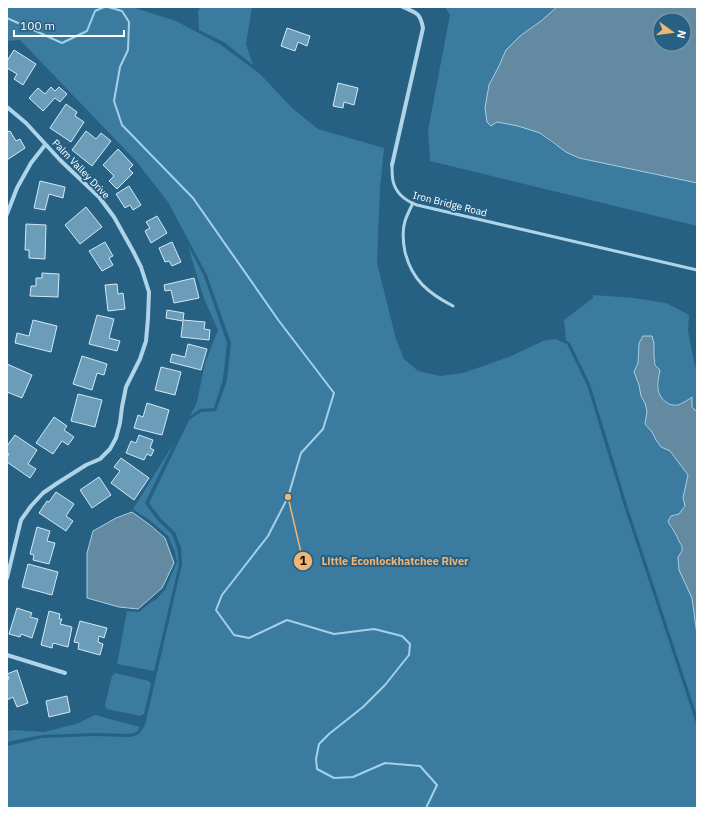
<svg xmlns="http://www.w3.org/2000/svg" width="704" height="815" viewBox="0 0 704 815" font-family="'IBM Plex Sans',sans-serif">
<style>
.green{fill:#3b7ba0}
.water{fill:#638aa1;stroke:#a4d0e8;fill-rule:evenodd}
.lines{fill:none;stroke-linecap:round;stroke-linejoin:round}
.stream{stroke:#a4d0e8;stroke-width:2}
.building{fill:#6b9cb8;stroke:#d3e9f6}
.lane{stroke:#afd3e7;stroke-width:3}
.street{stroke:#afd3e7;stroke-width:4}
.labels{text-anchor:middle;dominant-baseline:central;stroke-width:4;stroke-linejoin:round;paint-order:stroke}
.street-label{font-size:10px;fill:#fff;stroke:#266083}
.leader{fill:none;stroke:#f0b574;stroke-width:1.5}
.callout-dot{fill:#f0b574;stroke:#266083;stroke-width:1.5}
.mark-label{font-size:12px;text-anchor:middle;font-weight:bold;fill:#111}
.callout-label{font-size:11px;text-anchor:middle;font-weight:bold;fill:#f0b574;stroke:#266083;stroke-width:4;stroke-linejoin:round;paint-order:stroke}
</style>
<rect width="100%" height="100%" fill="#266083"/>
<path class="green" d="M 7,7 L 132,7 L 176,21 L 221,45 L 260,74 L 292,108 L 318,129 L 384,148 L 380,188 L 377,263 L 396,339 L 404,359 L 418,371 L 440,376 L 463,373 L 509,357 L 543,341 L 555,339 L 567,344 L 587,385 L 625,509 L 696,723 L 697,728 L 697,808 L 7,808 L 7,746 L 42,738 L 95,736 L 131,737 L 139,734 L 145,725 L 182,564 L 181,547 L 175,532 L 161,519 L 149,503 L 189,420 L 201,412 L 216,411 L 227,380 L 231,343 L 207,275 L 168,202 L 136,161 L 20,40 L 7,41 Z
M 200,7 L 252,7 L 246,44 L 253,65 L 224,42 L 199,30 L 198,12 Z
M 445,7 L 557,7 L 506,50 L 499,66 L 497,122 L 518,126 L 540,133 L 553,144 L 579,158 L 697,183 L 697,226 L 430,161 L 428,130 L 450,15 Z
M 188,246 L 204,276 L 227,343 L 223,379 L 214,408 L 200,409 L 190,416 L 197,402 L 205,363 L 218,330 L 204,299 Z
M 593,295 L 634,298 L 666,303 L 689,315 L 688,331 L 695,366 L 697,368 L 697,412 L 692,407 L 692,398 C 687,400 683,403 678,405 C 668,407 659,398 658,389 C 657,383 659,376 660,370 C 652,361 654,354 654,343 L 639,343 L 638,363 L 634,372 L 639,384 L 641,396 L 645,403 L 647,412 L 645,424 L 652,432 L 656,440 L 661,447 L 670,451 L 688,475 L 683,498 L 685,506 L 679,514 L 671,516 L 670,527 C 676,532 678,539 682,546 L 682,551 L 678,557 L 688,588 L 692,598 L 695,621 L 697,635 L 697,716 L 628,508 L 590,384 L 570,343 L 566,340 L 564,320 L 593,298 Z
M 174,443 L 145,503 L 158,521 L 172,534 L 177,548 L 179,564 L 154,671 L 117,664 L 127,611 L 139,612 L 151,602 L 156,600 L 159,596 L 165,590 L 177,562 L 175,552 L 168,536 L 152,522 L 133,509 Z
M 115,673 L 149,681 L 151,684 L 144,714 L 140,716 L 107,709 L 105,705 L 112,676 Z
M 95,715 L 140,727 L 137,732 L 130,734 L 95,733 L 42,735 L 7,742 L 7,731 L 14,730 L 44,732 L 76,724 Z"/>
<path class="water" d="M 557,7 L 697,7 L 697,183 L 579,158 L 566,152 L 540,133 L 518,126 L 497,122 L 491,126 L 487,122 L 485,108 L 489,85 L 499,66 L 506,50 L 520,36 L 541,21 ZM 660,20 L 684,20 L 684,44 L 660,44 Z
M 643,336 L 652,336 L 654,343 L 654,356 L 655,365 L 660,370 C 659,376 657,383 658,389 C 659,398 668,407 678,405 C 683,403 688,400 692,397 L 692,407 L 697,412 L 697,635 L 692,598 L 679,570 L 678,557 L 682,551 L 682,546 C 679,542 678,538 675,533 C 673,529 670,526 668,521 L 671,516 L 679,514 L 685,506 L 683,498 L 688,475 L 670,451 L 661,447 L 656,440 L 652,432 L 645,424 L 647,412 L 645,403 L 641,396 L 639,385 L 634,372 L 638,363 L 639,343 Z
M 132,512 L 150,525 L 165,538 L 174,563 L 162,588 L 138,609 L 119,607 L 87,598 L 87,553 L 93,531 L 116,518 Z"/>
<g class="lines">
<path class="stream" d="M 108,7 L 122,11 L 129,22 L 128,50 L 120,67 L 114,101 L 122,125 L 193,198 L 279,321 L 334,393 L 323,429 L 301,453 L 288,497 L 268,536 L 222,595 L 216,610 L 234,635 L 249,638 L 287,620 L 334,634 L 374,629 L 402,636 L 410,644 L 409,655 L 385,685 L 363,707 L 329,734 L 319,744 L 316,759 L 317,769 L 334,778 L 353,777 L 385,763 L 420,766 L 437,785 L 426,808
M 7,18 L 62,43 L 87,31 L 95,11 L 104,7"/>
</g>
<path class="building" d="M 287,28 L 310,36 L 307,46 L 298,42 L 295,51 L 281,46 Z
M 14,50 L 36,64 L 23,85 L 14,79 L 17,74 L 7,68 L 7,61 Z
M 338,83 L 358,88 L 354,105 L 344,102 L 343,108 L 333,106 Z
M 51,87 L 55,91 L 59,87 L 67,94 L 60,102 L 55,98 L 43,111 L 29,98 L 38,88 L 45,94 Z
M 66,104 L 77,112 L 75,116 L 84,122 L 71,142 L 50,128 Z
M 10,131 L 16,141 L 20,139 L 25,148 L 7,160 L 7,132 Z
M 86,131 L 96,139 L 101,133 L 111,141 L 92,166 L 72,150 Z
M 118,149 L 133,165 L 129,169 L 133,173 L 117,189 L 109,181 L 114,176 L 103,165 Z
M 40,181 L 65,187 L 63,198 L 49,194 L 45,210 L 34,208 Z
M 129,186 L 141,205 L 133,210 L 130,205 L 125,208 L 116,194 Z
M 86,207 L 102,227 L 80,244 L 65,225 Z
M 157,216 L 167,233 L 151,243 L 145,231 L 150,228 L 146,222 Z
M 26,224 L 46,225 L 45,259 L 29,258 L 29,250 L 25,250 Z
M 105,242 L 113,256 L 109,258 L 113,265 L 102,271 L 89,251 Z
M 172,242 L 181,262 L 172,266 L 169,261 L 165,262 L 159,248 Z
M 42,273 L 59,274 L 58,297 L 30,296 L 31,286 L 36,286 L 36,278 L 42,278 Z
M 194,278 L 199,298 L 174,303 L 171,290 L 165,291 L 164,285 Z
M 117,284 L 118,294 L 123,293 L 125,309 L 108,311 L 105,285 Z
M 167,310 L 184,313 L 183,320 L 205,322 L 204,329 L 210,330 L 209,340 L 181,337 L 183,321 L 166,318 Z
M 97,315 L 114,319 L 109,338 L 120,341 L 117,351 L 89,344 Z
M 33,320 L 57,326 L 51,352 L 15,343 L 17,333 L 29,336 Z
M 188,344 L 207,349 L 201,370 L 170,362 L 172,354 L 185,357 Z
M 82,356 L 107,364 L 104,375 L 97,373 L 92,390 L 73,384 Z
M 7,364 L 32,375 L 22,398 L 7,392 Z
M 161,367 L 181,372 L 175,395 L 155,390 Z
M 78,394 L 102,400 L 95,427 L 71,421 Z
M 147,403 L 169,410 L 162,435 L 134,428 L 138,415 L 143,417 Z
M 54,417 L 67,426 L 64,430 L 74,437 L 68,445 L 62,441 L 53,454 L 36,443 Z
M 15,435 L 37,450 L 28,464 L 36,469 L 30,478 L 7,462 L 7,457 L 9,454 L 7,453 L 7,446 Z
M 139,435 L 153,440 L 150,448 L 154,450 L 151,456 L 147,454 L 144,460 L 126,453 L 131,441 L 136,443 Z
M 121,458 L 149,478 L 134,500 L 111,483 L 120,471 L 114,467 Z
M 99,477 L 111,495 L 92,508 L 80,490 Z
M 56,492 L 74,504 L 66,516 L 73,521 L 66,531 L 39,513 L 47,501 L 49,502 Z
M 37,527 L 50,531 L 47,541 L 55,543 L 49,564 L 33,560 L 34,555 L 30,554 Z
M 28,564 L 58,572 L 52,595 L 22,587 Z
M 17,608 L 32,613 L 30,617 L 38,619 L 32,638 L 21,634 L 20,637 L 9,634 Z
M 49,611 L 60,614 L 59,619 L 62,619 L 60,624 L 72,627 L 68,647 L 53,643 L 52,648 L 41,645 Z
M 80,621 L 107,628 L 104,638 L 99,636 L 98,642 L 103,644 L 100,655 L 78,649 L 79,643 L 74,642 Z
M 17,670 L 28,703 L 17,707 L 13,697 L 7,700 L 7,679 L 9,679 L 7,674 Z
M 67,696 L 70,712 L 49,717 L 46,701 Z"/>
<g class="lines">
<path class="lane" d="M 392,165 C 392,170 392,176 393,181 C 396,194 406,201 417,205 L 697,270
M 413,203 C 410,209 407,215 405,221 C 402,231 403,242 405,252 C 412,280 428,293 453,306"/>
<path class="street" d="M 7,107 L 26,123 L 60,160 L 99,197 L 114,217 L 133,251 L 141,267 L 149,292 L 148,318 L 146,341 L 140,359 L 126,387 L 122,407 L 120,423 L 116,438 L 110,449 L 100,459 L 86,465 L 56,484 L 43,493 L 31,506 L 21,520 L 7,578
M 392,165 L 423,28 C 420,12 416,13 403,7
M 7,214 L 17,188 L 31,163 L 45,145
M 7,655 L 65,673"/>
</g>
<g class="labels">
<g class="street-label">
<text transform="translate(81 169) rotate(46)">Palm Valley Drive</text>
<text transform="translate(450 204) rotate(14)">Iron Bridge Road</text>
</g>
</g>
<path class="leader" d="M288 497L303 561"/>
<g class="callout-dot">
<circle cx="288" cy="497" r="4"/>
<circle cx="303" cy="561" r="10"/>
</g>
<g class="mark-label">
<text x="303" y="565">1</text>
</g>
<g class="callout-label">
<text x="395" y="565">Little Econlockhatchee River</text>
</g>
<rect width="704" height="815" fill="none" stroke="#ffffff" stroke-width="16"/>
<g transform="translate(672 32) rotate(104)"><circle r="19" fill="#266083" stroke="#7da0b5"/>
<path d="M0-3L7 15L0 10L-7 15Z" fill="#f0b574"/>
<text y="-6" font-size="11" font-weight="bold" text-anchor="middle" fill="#ffffff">N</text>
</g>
<path d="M14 30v6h110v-6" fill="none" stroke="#ffffff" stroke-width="2"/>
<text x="20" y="30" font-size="12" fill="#ffffff" stroke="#266083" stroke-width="3" paint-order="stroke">100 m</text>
</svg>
